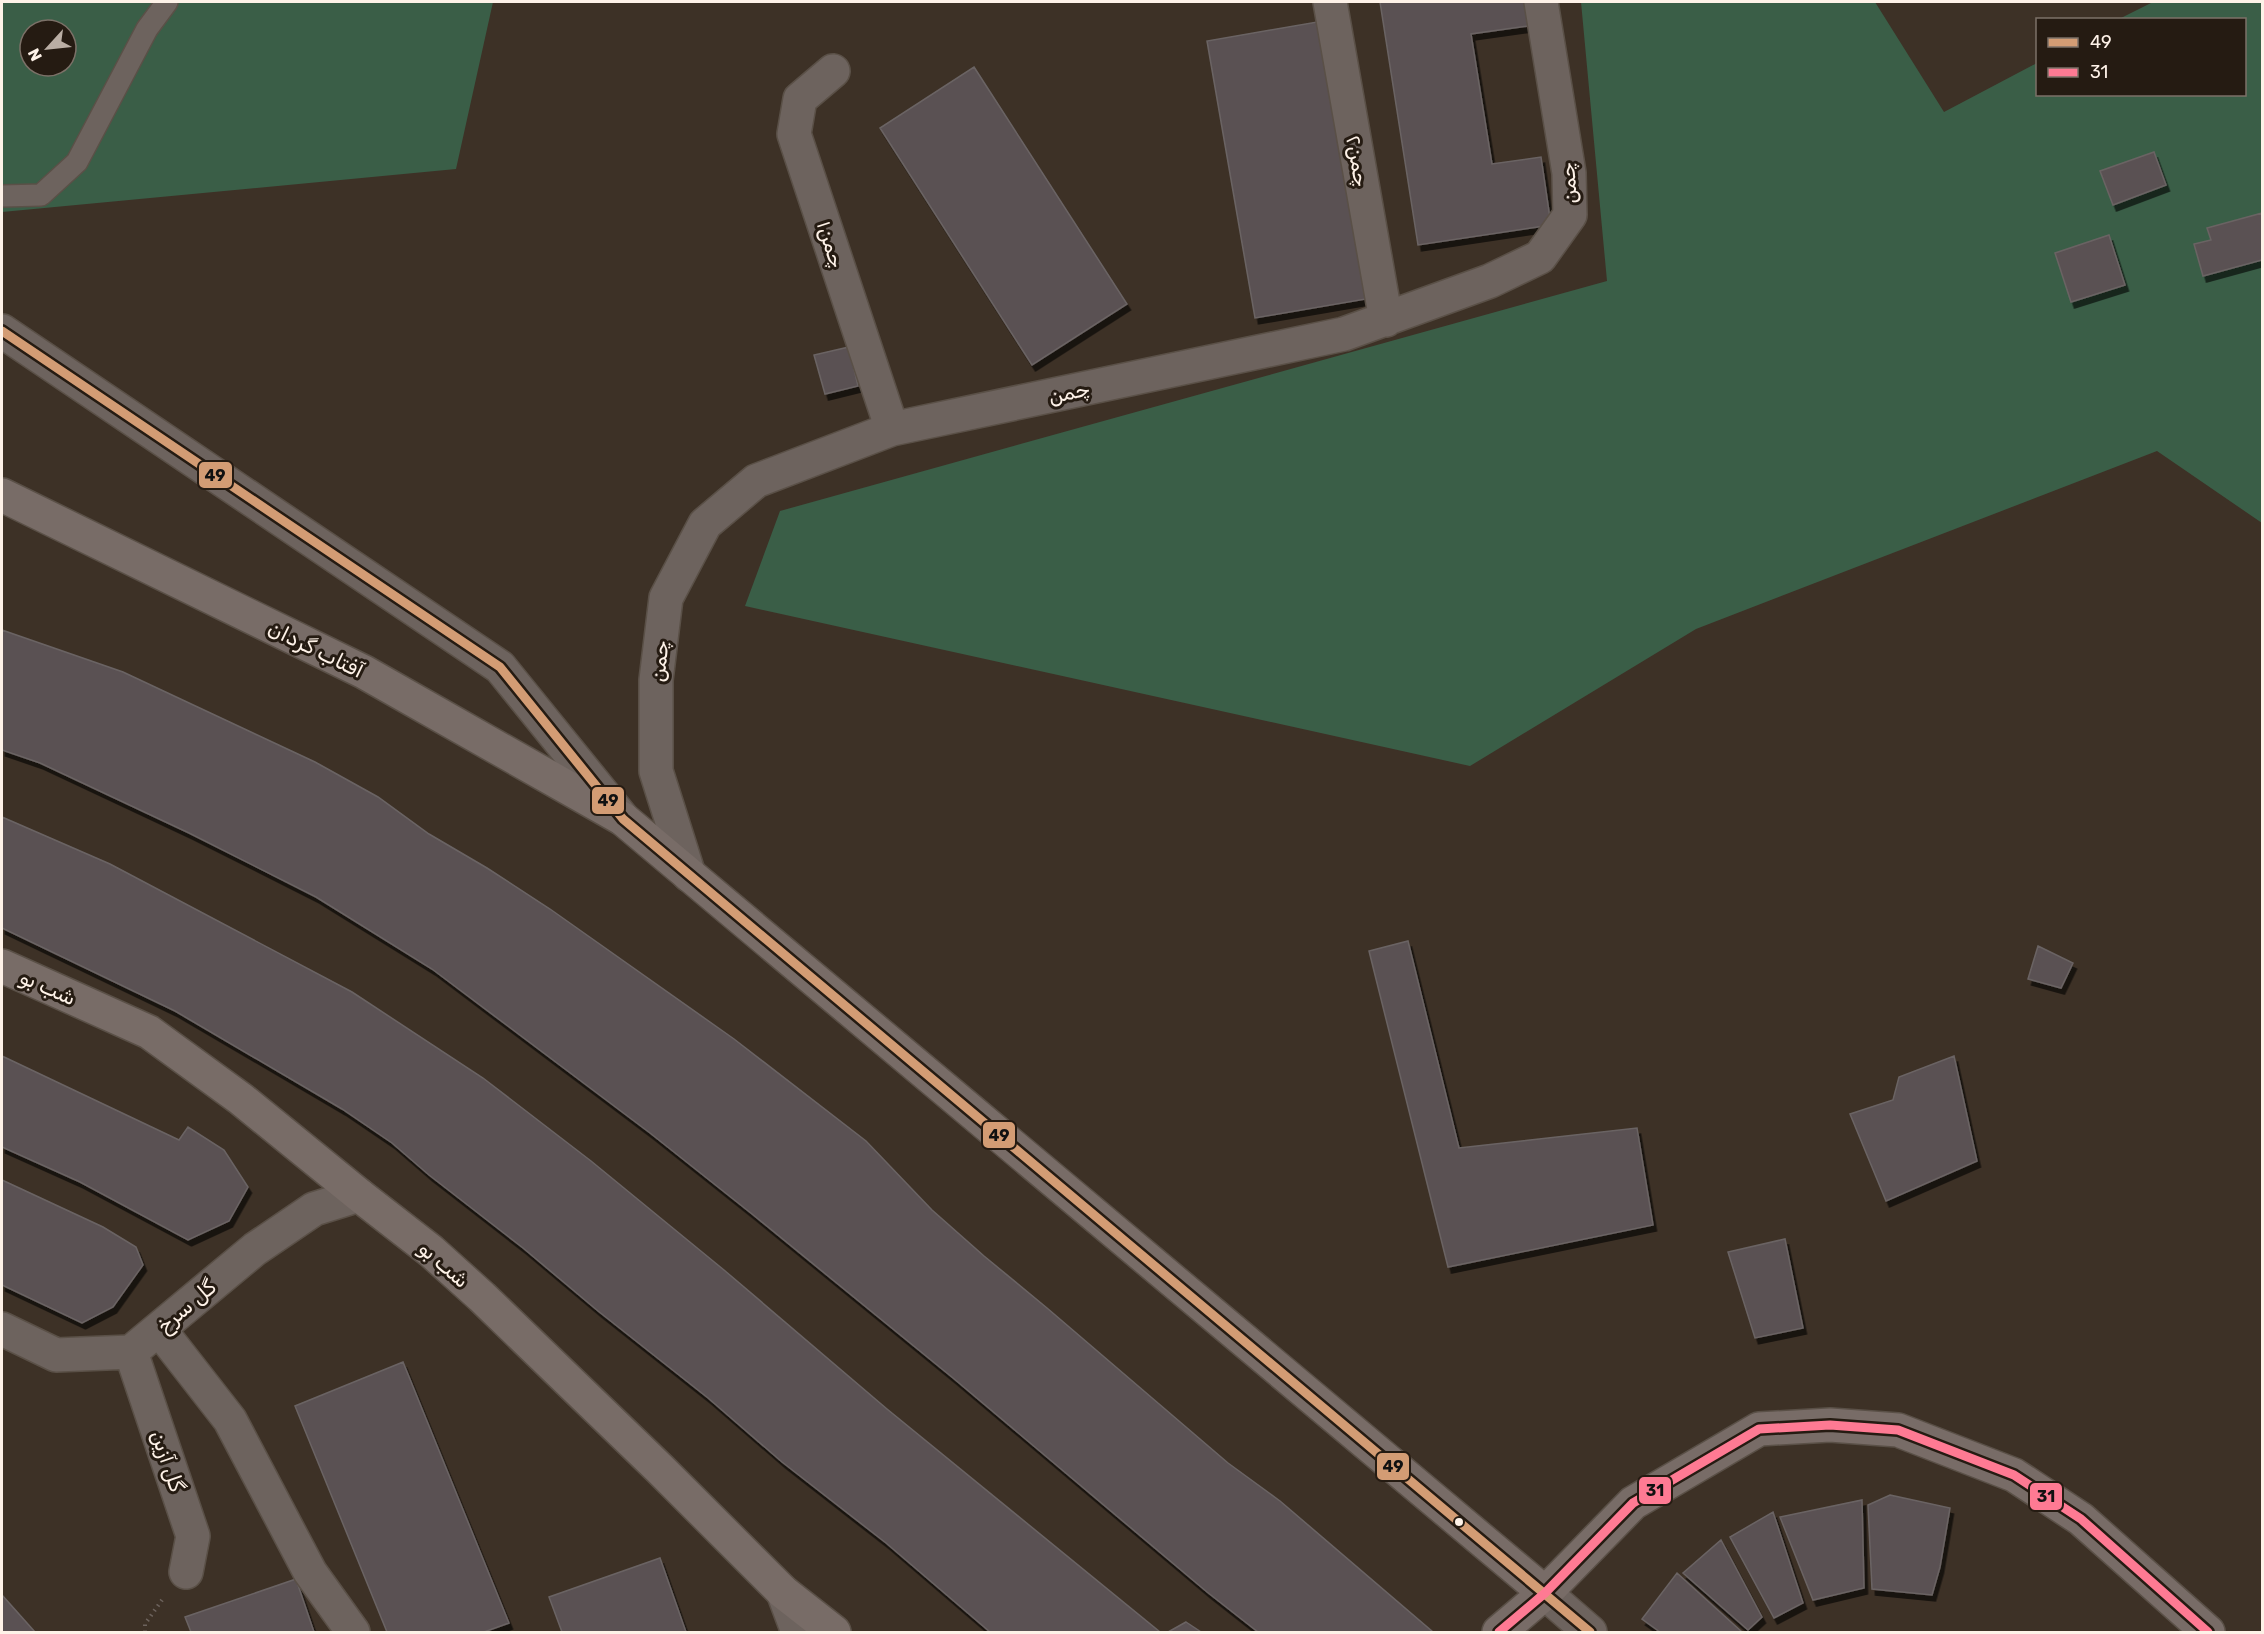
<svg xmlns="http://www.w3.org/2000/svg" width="2264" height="1634" viewBox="0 0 2264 1634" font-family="Rubik,'Noto Naskh Arabic',sans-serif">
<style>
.green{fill:#3a5e47;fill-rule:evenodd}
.building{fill:#5a5153;stroke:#6b6464;stroke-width:1.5;filter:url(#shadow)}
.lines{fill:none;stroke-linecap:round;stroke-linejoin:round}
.lane-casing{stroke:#5a5047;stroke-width:24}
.street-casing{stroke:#5a5047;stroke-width:36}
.secondary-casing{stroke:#5a5047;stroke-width:36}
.path{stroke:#6d635d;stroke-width:4;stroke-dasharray:1.5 4.5;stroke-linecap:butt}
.lane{stroke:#6d635e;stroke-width:21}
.street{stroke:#6d635e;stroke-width:33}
.secondary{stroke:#786c67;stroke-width:33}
.bus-1-casing{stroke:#251b12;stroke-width:14}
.bus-2-casing{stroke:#251b12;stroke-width:14}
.bus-1{stroke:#d39c74;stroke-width:9}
.bus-2{stroke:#fe7a93;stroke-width:9}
.bus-dot{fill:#fef2e8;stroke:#251b12;stroke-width:2}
.labels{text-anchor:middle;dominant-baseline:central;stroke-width:6;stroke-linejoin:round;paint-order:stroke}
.street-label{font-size:21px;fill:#fef2e8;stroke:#251b12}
.line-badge{stroke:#251b12;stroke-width:2}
.pale-badge-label{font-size:16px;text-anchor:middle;font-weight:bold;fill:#111}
</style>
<defs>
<filter id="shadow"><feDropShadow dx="3.5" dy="6" stdDeviation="0" flood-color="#0009"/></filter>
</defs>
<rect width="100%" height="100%" fill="#3d3126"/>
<path class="green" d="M 2,2 L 493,2 L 456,169 L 2,212 ZM 30,30 L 66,30 L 66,66 L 30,66 Z
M 1581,2 L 1875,2 L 1944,112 L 2037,63 L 2038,94 L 2244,94 L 2244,20 L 2119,19 L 2153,2 L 2262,2 L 2262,523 L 2157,451 L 1696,629 L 1470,766 L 745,606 L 780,511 L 1607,281 Z"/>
<path class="building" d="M 1380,2 L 1525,2 L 1528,26 L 1471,34 L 1492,164 L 1541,157 L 1551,225 L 1418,245 Z
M 1317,22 L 1366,299 L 1255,318 L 1207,41 Z
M 974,67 L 1127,304 L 1032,365 L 880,128 Z
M 2154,152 L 2166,185 L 2113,205 L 2100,171 Z
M 2262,213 L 2262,260 L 2203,276 L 2194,244 L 2211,240 L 2207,228 Z
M 2109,235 L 2125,285 L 2071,302 L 2055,253 Z
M 849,347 L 858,386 L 825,394 L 814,355 Z
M 2,630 L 123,672 L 315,762 L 378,797 L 429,834 L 487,868 L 550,909 L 734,1039 L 866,1141 L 932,1210 L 984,1256 L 1047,1308 L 1228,1463 L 1280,1501 L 1433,1632 L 1258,1632 L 1207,1592 L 953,1378 L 752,1214 L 650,1133 L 432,969 L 316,897 L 189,833 L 40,763 L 2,750 Z
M 2,817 L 110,864 L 352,992 L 483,1078 L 591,1161 L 724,1270 L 887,1409 L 1160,1632 L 990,1632 L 886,1543 L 782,1462 L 708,1398 L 598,1311 L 523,1248 L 429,1175 L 392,1143 L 342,1109 L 175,1011 L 2,928 Z
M 1408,941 L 1459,1148 L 1637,1128 L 1653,1225 L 1448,1267 L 1369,951 Z
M 2038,946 L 2073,963 L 2061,988 L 2028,979 Z
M 2,1056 L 179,1140 L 188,1127 L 224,1150 L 248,1187 L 229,1221 L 188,1240 L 80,1182 L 2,1147 Z
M 1954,1056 L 1977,1161 L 1886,1201 L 1850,1114 L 1893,1100 L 1899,1077 Z
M 2,1180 L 103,1227 L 136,1247 L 143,1265 L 113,1307 L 82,1323 L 2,1285 Z
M 1785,1239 L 1803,1328 L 1755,1338 L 1728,1252 Z
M 403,1362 L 509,1623 L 484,1632 L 387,1632 L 295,1406 Z
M 1890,1495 L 1950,1508 L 1940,1567 L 1932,1595 L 1872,1589 L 1868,1505 Z
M 1862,1500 L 1864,1588 L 1813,1600 L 1780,1517 Z
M 1773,1512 L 1803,1603 L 1774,1618 L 1730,1537 Z
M 1721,1540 L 1762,1617 L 1748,1630 L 1683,1573 Z
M 660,1558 L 686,1632 L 562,1632 L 549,1597 Z
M 1677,1573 L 1742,1632 L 1660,1632 L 1642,1619 Z
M 296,1579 L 314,1632 L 191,1632 L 185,1617 Z
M 2,1595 L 35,1632 L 2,1632 Z
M 1186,1622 L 1201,1632 L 1168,1632 Z"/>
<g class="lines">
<defs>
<path id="lane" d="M 2,196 L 41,195 L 77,162 L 147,29 L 167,2"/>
<path id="street" d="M 1330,2 L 1386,320
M 833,71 L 800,99 L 794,134 L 892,429
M 2,331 L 500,667 L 623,819
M 689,875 L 656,771 L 656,680 L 666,598 L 705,524 L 756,481 L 892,429 L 1344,334 L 1490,281 L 1540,257 L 1570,215 L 1569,173 L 1541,2
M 2,1329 L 56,1355 L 131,1352 L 255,1249 L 314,1209 L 359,1195
M 159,1329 L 230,1420 L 310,1572 L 353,1632
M 131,1352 L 193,1536 L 186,1572
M 783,1592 L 798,1632
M 1545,1593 L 1590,1632"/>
<path id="secondary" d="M 2,495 L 364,672 L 623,819 L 1545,1593
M 2,966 L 149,1032 L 241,1099 L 359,1195 L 431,1251 L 482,1297 L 660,1469 L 783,1592 L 834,1632
M 1499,1632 L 1545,1593 L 1633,1503 L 1759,1429 L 1830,1425 L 1898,1430 L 2014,1475 L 2081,1519 L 2208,1632"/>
</defs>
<use href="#lane" class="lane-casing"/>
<use href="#street" class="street-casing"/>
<use href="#secondary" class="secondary-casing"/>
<path class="path" d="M 145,1632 L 145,1624 L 162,1600"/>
<use href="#lane" class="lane"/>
<use href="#street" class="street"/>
<use href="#secondary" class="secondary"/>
<defs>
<path id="bus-1" d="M 2,331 L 500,667 L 623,819 L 1590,1632"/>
<path id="bus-2" d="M 1499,1632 L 1545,1593 L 1633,1503 L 1759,1429 L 1830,1425 L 1898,1430 L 2014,1475 L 2081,1519 L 2208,1632"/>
</defs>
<use href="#bus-1" class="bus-1-casing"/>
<use href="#bus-2" class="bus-2-casing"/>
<use href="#bus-1" class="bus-1"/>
<use href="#bus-2" class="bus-2"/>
</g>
<circle class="bus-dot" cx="1459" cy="1522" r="5"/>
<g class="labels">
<g class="street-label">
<text transform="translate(1358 161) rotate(80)">چمن۲</text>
<text transform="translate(1568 183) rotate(-94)">چمن</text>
<text transform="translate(831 244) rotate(72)">چمن۱</text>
<text transform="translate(1069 392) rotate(-12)">چمن</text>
<text transform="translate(316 649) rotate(26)">آفتاب گردان</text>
<text transform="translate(659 661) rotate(-84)">چمن</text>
<text transform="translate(48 987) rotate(24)">شب بو</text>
<text transform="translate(444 1264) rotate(41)">شب بو</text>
<text transform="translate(186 1306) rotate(-40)">گل سرخ</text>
<text transform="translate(168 1461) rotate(71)">گل آزین</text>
</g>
</g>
<g class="line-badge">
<rect x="198" y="461" width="35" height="28" rx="6" fill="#d39c74"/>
<rect x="591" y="786" width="34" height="29" rx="6" fill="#d39c74"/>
<rect x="982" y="1121" width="34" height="28" rx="6" fill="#d39c74"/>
<rect x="1376" y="1452" width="34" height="29" rx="6" fill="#d39c74"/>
<rect x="1638" y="1476" width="34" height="29" rx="6" fill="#fe7a93"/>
<rect x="2029" y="1482" width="34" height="29" rx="6" fill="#fe7a93"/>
</g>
<g class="pale-badge-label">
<text x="215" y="481">49</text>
<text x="608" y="806">49</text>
<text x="999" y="1141">49</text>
<text x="1393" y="1472">49</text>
<text x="1655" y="1496">31</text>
<text x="2046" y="1502">31</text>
</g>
<rect width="2264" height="1634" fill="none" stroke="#fef2e8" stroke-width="6"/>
<rect x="2036" y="18" width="210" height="78" fill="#251b12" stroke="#7c7168" stroke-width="1.5"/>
<rect x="2048" y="38" width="30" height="9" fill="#d39c74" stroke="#7c7168" stroke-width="1.5"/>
<text x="2090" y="48" font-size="18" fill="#fef2e8">49</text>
<rect x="2048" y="68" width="30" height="9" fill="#fe7a93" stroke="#7c7168" stroke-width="1.5"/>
<text x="2090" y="78" font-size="18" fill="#fef2e8">31</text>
<g transform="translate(48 48) rotate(243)"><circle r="28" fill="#251b12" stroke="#7c7168" stroke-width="1.5"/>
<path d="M0-4.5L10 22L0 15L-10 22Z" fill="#baaea4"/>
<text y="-9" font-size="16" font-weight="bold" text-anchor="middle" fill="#fef2e8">N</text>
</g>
</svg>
